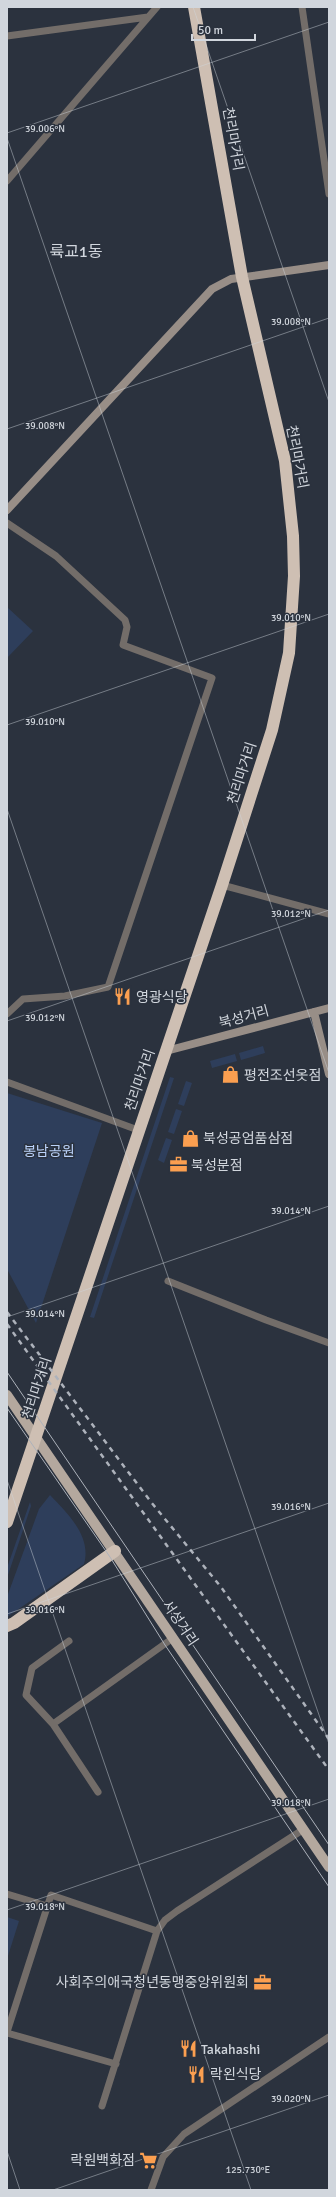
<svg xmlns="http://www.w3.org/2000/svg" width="336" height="2197" viewBox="0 0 336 2197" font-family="Signika,'Noto Sans KR',sans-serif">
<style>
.green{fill:#2e3e5b}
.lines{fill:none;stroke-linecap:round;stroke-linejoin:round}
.street{stroke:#736d69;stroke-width:7}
.secondary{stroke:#988e87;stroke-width:8}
.primary{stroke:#b4a89e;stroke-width:10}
.highway{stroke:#cebfb3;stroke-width:12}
.tram{stroke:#adb2bb;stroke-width:1}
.rail{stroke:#adb2bb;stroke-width:2.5;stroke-dasharray:5 5;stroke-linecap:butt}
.ticks{fill:none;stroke:#d1d6dd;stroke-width:1;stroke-opacity:0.45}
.labels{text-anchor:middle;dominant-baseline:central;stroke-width:3;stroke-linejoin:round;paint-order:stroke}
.street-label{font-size:14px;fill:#d1d6dd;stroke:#2b323e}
.poi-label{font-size:14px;fill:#d1d6dd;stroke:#2b323e;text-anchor:start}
.park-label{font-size:14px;fill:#bad1f9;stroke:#2b323e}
.quarter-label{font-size:16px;fill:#d1d6dd;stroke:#2b323e}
.ticks-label{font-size:10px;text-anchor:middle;fill:#d1d6dd;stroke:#2b323e;stroke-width:3;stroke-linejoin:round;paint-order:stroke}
</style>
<rect width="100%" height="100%" fill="#2b323e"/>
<path class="green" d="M 7,607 L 33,631 L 7,658 Z
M 263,1046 L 265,1053 L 241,1060 L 239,1053 Z
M 235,1054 L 237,1061 L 212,1068 L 210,1061 Z
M 170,1077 L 174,1078 L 94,1318 L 90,1317 Z
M 186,1081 L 192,1083 L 184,1106 L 178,1104 Z
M 7,1093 L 102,1123 L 36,1323 L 7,1269 Z
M 176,1109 L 182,1111 L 174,1134 L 168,1132 Z
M 166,1138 L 172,1140 L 164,1163 L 158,1160 Z
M 50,1495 C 67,1513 92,1536 84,1564 L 7,1617 L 7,1597 L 39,1509 Z
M 30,1502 L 31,1506 L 7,1578 L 7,1568 Z
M 7,1917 L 19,1921 L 7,1959 Z"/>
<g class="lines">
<path class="street" d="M 302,7 L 329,194
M 7,36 L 148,17
M 7,181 L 157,7
M 7,523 L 56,556 L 125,620 L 127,627 L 123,645 L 212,678 L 108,987 L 65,996 L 23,999 L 7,1014
M 222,885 L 329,914
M 7,1082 L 138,1130
M 168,1281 L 266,1320 L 329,1343
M 69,1641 L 32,1668 L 26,1695 L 53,1724 L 98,1792
M 53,1724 L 173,1638
M 7,1894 L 47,1906
M 7,2032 L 51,1895 L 157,1931
M 7,2033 L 116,2064
M 102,2106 L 157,1931 L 165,1920 L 177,1911 L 304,1829
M 151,2190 L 163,2157 L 184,2134 L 329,2037"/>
<path class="secondary" d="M 7,510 L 212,289 L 231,279 L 329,265
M 314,1012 L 329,1074
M 166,1051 L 329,1008"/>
<path class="primary" d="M 7,1395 L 329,1867"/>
<path class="highway" d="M 7,1522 L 222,885 L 272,730 L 289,653 L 294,576 L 293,536 L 285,461 L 242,277 L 194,7
M 7,1626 L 14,1623 L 115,1551"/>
<path class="tram" d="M 7,1372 L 329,1845
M 7,1408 L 110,1557 L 165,1645 L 329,1887"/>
<path class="rail" d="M 7,1312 L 151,1502 L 221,1587 L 329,1739
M 7,1324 L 329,1770"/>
</g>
<path class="ticks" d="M 193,7 L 329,402M 7,133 L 329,22M 7,138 L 329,1073M 7,429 L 329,318M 7,725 L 329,614M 7,809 L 329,1744M 7,1021 L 329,910M 7,1317 L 329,1206M 7,1480 L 251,2190M 7,1614 L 329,1503M 7,1910 L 329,1799M 7,2151 L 20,2190M 53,2190 L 329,2095"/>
<defs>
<symbol id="restaurant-bare" viewBox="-9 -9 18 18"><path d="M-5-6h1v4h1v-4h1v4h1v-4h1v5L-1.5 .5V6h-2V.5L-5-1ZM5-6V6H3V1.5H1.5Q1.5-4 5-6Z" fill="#fb9f50" stroke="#2b323e" stroke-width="2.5" paint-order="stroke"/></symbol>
<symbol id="shop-bare" viewBox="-9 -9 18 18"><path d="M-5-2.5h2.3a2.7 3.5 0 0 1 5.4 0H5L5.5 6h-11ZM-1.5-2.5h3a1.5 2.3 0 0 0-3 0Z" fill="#fb9f50" stroke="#2b323e" stroke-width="2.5" paint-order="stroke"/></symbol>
<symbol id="office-bare" viewBox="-9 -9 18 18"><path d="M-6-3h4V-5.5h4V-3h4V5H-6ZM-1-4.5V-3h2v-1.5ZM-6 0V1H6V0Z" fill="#fb9f50" stroke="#2b323e" stroke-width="2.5" paint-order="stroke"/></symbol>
<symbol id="supermarket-bare" viewBox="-9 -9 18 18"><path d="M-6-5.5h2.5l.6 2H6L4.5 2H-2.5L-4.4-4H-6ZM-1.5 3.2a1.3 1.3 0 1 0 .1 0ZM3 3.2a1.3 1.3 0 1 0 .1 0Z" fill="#fb9f50" stroke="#2b323e" stroke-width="2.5" paint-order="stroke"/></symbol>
</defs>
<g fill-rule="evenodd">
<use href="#restaurant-bare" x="110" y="984" width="25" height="25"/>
<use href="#shop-bare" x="218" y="1062" width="25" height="25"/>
<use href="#shop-bare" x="178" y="1126" width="25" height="25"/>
<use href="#office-bare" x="166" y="1152" width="25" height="25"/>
<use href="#office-bare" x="250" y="1970" width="25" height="25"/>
<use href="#restaurant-bare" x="176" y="2036" width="25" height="25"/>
<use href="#restaurant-bare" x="184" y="2062" width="25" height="25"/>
<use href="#supermarket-bare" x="136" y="2148" width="25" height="25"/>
</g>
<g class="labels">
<g class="street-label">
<text transform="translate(233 139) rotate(80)">천리마거리</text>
<text transform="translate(297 457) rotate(79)">천리마거리</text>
<text transform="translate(242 773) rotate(-72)">천리마거리</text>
<text transform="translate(244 1017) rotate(-15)">북성거리</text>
<text transform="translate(140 1080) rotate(-71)">천리마거리</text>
<text transform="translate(37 1388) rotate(-72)">천리마거리</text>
<text transform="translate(180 1623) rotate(56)">서성거리</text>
</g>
<g class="poi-label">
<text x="136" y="997">영광식당</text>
<text x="244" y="1075">평전조선옷점</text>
<text x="203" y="1138">북성공엄품삼점</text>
<text x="191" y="1165">북성분점</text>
<text x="249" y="1982" text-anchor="end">사회주의애국청년동맹중앙위원회</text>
<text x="201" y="2049">Takahashi</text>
<text x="210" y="2074">락왼식당</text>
<text x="135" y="2160" text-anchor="end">락원백화점</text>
</g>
<g class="park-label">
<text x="49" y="1151">봉남공원</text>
</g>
<g class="quarter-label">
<text x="76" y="252">륙교1동</text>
</g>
</g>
<g class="ticks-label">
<text x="45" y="132">39.006°N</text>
<text x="291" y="325">39.008°N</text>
<text x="45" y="429">39.008°N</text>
<text x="291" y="621">39.010°N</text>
<text x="45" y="725">39.010°N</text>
<text x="291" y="917">39.012°N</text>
<text x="45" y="1021">39.012°N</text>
<text x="291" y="1214">39.014°N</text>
<text x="45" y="1317">39.014°N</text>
<text x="291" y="1510">39.016°N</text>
<text x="45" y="1613">39.016°N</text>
<text x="291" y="1806">39.018°N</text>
<text x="45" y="1910">39.018°N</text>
<text x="291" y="2102">39.020°N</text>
<text x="248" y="2173">125.730°E</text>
</g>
<rect width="336" height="2197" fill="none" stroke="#d1d6dd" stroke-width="16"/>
<path d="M192 34v6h63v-6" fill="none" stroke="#d1d6dd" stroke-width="2"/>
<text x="198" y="34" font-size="12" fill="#d1d6dd" stroke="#2b323e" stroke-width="3" paint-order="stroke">50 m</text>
</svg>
